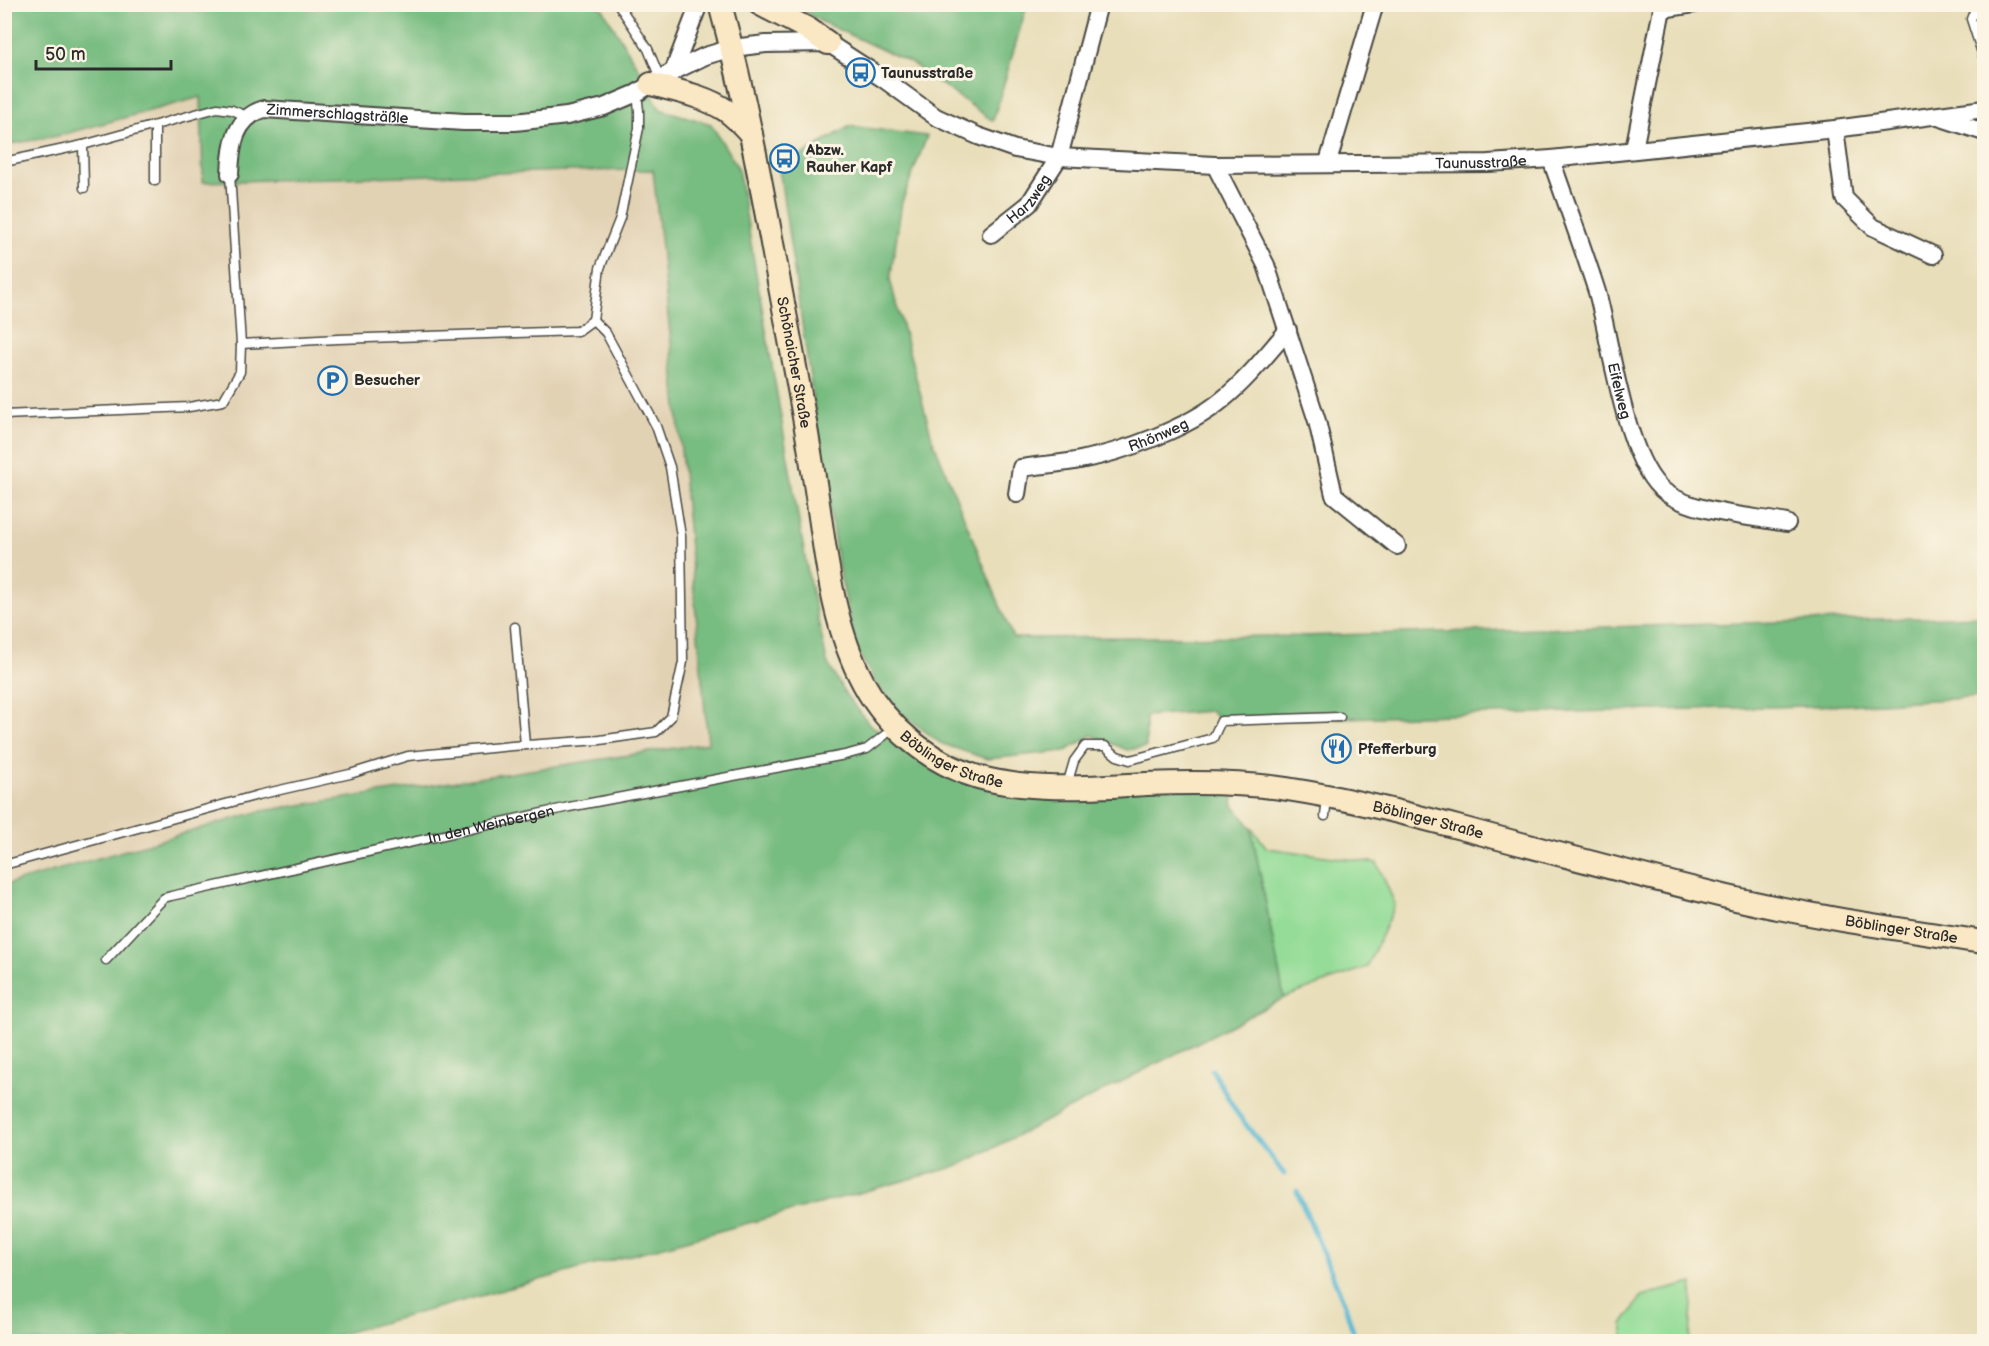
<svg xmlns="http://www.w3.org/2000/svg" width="1989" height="1346" viewBox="0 0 1989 1346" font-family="'Balsamiq Sans',sans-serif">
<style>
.built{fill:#e2d2b4}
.green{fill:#94dc97;stroke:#608461;stroke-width:1.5}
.forest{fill:#77bc80;stroke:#517456;stroke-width:1.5}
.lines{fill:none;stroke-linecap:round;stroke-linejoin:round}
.stream{stroke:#56b8d4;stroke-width:5}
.lane-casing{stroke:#474640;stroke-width:11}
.street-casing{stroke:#474640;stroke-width:20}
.secondary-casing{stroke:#474640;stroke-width:26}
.lane{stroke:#fff;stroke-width:8}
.street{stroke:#fff;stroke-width:16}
.secondary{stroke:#fae7c3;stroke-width:22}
.labels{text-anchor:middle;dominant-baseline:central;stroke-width:6;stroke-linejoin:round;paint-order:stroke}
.poi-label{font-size:15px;font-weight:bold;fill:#2b2b2b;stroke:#fcf5e5;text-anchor:start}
.street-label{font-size:15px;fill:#2b2b2b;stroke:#fcf5e5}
</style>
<rect width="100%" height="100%" fill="#fcf5e5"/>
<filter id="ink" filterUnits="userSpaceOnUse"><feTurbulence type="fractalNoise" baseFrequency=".0167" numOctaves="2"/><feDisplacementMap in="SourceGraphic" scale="12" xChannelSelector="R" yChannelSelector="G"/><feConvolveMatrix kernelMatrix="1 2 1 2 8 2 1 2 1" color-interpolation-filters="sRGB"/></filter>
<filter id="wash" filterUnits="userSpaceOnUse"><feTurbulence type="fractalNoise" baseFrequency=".008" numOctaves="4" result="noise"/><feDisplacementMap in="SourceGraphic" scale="24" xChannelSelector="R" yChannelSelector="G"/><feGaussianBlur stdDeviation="1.35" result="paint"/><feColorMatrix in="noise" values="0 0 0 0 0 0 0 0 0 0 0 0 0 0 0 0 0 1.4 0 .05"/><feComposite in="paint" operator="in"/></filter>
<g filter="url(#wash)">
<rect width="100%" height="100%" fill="#e8deba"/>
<path class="built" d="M 202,97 L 203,182 L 568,171 L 653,170 L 672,354 L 708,743 L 261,811 L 5,885 L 5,145 L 57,136 Z"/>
<path class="green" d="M 1251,827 L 1267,848 L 1377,863 L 1395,904 L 1367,967 L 1284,998 Z
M 1693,1283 L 1690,1341 L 1623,1341 L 1623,1324 L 1642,1296 Z"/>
<path class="forest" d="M 594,4 L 603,9 L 639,69 L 660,109 L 711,124 L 738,168 L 808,574 L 827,662 L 846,695 L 871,726 L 927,752 L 1066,788 L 1230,784 L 1234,806 L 1251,827 L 1284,998 L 958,1166 L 315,1341 L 5,1341 L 5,885 L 261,811 L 708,743 L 672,354 L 653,170 L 568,171 L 203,182 L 201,97 L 57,136 L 5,145 L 5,5 Z
M 792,5 L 1027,5 L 993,121 L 911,63 L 822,22 Z
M 850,126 L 927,136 L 902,202 L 890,280 L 932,438 L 1013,638 L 1301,636 L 1984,616 L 1984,697 L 1845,705 L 1221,721 L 1211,711 L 1146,716 L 1146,747 L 1127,750 L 1092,735 L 1066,751 L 987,759 L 940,743 L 900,712 L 875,682 L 856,648 L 837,560 L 779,169 Z"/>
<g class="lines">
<path class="stream" d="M 1212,1070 L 1237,1113 L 1284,1174
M 1297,1191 L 1345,1305 L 1356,1342"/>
</g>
</g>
<g filter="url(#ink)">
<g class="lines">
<defs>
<g id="lane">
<path d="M 618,4 L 648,49 L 660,78"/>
<path d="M 1977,4 L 1971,19 L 1984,59"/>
<path d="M 155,126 L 155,181"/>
<path d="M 83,145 L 84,188"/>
<path d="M 4,162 L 83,145 L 217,108 L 232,110 L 249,117"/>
<path d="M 593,320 L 600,268 L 620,218 L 639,128 L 639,111 L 637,93"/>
<path d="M 4,415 L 189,407 L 223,401 L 240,372 L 241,344 L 230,174"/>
<path d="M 515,627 L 525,745"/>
<path d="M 1067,785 L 1074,761 L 1085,746 L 1105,746 L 1117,756 L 1130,760 L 1213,738 L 1221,721 L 1340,717"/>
<path d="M 1325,816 L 1327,798"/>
<path d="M 4,865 L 258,795 L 350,774 L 408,756 L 512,746 L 600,740 L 656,732 L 671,717 L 683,662 L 681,536 L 670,467 L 656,426 L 606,333 L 593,320 L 578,331 L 338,339 L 241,344"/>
<path id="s1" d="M 106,960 L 164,898 L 171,896 L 569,807 L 845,755 L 867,749 L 885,735"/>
</g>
<g id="street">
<path d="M 673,72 L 699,4"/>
<path d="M 1938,117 L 1984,132"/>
<path d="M 1835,129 L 1844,198 L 1873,227 L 1933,255"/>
<path d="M 1634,149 L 1662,9 L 1694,4"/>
<path id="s2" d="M 1551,159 C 1566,203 1583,247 1597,292 C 1611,341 1625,463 1665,492 C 1693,513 1751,516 1787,523"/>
<path d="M 1328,162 L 1375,4"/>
<path d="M 1215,165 L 1266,265 L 1317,421 L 1334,495 L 1397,546"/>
<path id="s3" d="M 230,174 C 231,147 234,118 264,109 L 464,122 L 515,122 L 567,116 L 604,107 L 637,93 L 660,78 L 705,56 L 732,48 L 766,44 L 828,43 L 882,78 L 936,117 L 978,136 L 1015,149 L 1059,157 L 1215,165 L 1488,163 L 1551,159 L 1835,129 L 1984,109"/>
<path id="s4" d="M 991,234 L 1029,204 L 1059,157 L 1099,4"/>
<path id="s5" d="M 1017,494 L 1021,468 C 1040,465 1061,464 1080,460 C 1123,452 1188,428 1222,400 C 1247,380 1267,354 1288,330"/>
</g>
<g id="secondary">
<path id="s6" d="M 720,4 C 744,92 761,181 777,271 C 789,336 802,400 812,465 C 825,538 828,618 864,684 C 887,727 930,763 978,777 C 1030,792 1092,787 1146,784 C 1192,782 1241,782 1287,789 C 1346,798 1404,813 1461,828 C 1543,850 1625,872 1707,892 C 1798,915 1891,928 1984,942"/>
<path d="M 760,4 L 808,29 L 828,43"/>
<path d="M 651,84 C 677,91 705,96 727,111 C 736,118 744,126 751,134"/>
</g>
</defs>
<use href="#lane" class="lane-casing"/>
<use href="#street" class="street-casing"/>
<use href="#secondary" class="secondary-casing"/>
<use href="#lane" class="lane"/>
<use href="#street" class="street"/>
<use href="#secondary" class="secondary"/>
</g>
</g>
<defs>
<symbol id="bus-ring" viewBox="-11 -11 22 22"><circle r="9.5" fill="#fcf5e5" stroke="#1f6fb2" stroke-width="1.5"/><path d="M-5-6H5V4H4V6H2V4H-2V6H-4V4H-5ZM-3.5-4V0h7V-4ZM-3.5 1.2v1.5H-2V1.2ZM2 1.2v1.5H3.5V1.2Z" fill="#1f6fb2"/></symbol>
<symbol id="parking-ring" viewBox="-11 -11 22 22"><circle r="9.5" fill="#fcf5e5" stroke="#1f6fb2" stroke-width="1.5"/><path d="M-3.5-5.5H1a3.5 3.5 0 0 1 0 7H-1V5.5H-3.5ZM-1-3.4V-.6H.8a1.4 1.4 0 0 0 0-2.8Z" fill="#1f6fb2"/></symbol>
<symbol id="restaurant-ring" viewBox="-11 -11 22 22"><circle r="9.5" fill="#fcf5e5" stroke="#1f6fb2" stroke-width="1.5"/><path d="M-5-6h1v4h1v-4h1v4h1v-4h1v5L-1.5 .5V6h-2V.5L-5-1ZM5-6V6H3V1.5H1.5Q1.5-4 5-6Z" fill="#1f6fb2"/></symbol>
</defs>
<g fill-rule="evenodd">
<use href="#bus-ring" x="844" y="56" width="33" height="33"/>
<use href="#bus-ring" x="768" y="142" width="33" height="33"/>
<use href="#parking-ring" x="316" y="364" width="33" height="33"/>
<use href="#restaurant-ring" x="1320" y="732" width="33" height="33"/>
</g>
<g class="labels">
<g class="poi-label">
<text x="881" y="73">Taunusstraße</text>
<text x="806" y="150">Abzw.<tspan x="806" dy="17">Rauher Kapf</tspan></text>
<text x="354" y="380">Besucher</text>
<text x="1358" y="749">Pfefferburg</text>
</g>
<g class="street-label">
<text stroke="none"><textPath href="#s3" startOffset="153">Zimmerschlagsträßle</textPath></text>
<text stroke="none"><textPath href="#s3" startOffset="1342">Taunusstraße</textPath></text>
<text stroke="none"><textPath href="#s4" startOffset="52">Harzweg</textPath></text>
<text stroke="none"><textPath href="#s6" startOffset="366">Schönaicher Straße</textPath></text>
<text stroke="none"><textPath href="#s2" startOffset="242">Eifelweg</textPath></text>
<text stroke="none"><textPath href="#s5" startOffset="168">Rhönweg</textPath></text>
<text stroke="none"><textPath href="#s6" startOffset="816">Böblinger Straße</textPath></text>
<text stroke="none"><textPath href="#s6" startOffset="1302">Böblinger Straße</textPath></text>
<text stroke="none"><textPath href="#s1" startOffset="420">In den Weinbergen</textPath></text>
<text stroke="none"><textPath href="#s6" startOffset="1788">Böblinger Straße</textPath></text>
</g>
</g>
<rect width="1989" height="1346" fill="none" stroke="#fcf5e5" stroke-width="24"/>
<path d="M36 60v9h135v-9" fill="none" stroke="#2b2b2b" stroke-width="3"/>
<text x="45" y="60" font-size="18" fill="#2b2b2b" stroke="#fcf5e5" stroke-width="4.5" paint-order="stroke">50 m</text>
</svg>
